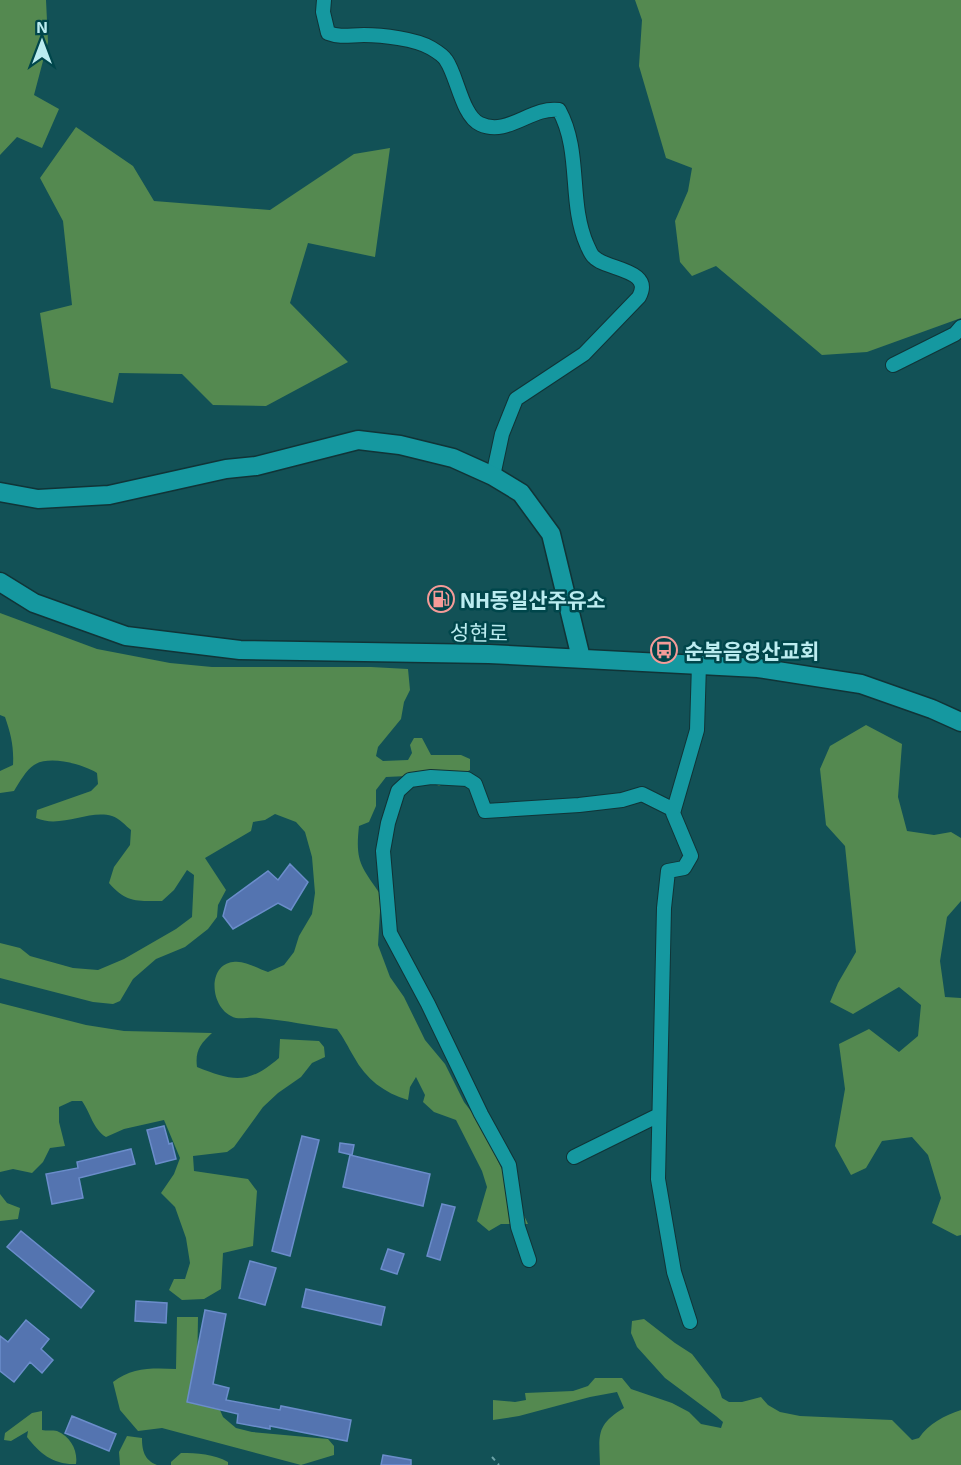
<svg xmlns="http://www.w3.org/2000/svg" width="961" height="1465" viewBox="0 0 961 1465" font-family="'Exo 2','Noto Sans KR',sans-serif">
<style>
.forest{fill:#548950}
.building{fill:#5474b0;stroke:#6b8dcb;stroke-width:1.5}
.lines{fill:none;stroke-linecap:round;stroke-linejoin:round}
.street-casing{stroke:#103437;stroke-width:16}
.secondary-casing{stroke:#103437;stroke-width:21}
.path{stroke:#6ba2a7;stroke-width:2;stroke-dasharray:4.5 4.5;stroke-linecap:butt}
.street{stroke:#1598a0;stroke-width:14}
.secondary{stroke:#1598a0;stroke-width:18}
.labels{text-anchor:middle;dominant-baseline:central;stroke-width:5;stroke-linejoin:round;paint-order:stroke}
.poi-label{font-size:21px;font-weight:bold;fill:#bbecf0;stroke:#00464b;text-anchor:start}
.street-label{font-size:21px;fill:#bbecf0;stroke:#00464b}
</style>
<rect width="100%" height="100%" fill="#125156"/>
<path class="forest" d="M 0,0 L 46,0 L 48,42 L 34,95 L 59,109 L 42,148 L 17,137 L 0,155 Z
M 635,0 L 961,0 L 961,318 L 867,352 L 822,355 L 716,266 L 692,276 L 680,262 L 675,221 L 688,191 L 692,168 L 666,158 L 639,66 L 642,20 Z
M 76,127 L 133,166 L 154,201 L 270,210 L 354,154 L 390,148 L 375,257 L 308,243 L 290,303 L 348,362 L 266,406 L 213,405 L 182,374 L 119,373 L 113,403 L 51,388 L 40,313 L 72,305 L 63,221 L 40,178 Z
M 0,613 L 97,649 L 170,663 L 212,667 L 371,667 L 408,669 L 410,690 L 404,702 L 401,719 L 378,747 L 376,756 L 383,761 L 408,760 L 412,753 L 410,745 L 414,738 L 422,738 L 431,755 L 461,755 L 470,759 L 470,770 L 439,786 L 425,779 L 407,776 L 386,777 L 376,790 L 376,806 L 369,822 L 359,826 C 355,862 361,866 381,895 L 378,945 L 390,977 L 404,997 L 425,1040 L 445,1064 L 464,1102 L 480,1123 L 528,1224 L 501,1224 L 489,1231 L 477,1221 L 487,1187 L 482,1171 L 456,1120 L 434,1112 L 423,1102 L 425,1095 L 416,1077 L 410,1087 L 408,1100 C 384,1093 366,1079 354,1057 C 348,1047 344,1038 337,1029 C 311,1026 285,1020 259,1018 C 251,1017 243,1019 236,1018 C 210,1011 206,965 233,962 C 245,960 258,969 268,972 L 284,965 L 294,952 L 299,936 L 312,914 L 315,893 L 312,857 L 305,832 L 296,822 L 275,814 L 265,820 L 253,822 L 251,831 L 205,858 L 226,890 L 218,905 L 217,917 L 208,929 L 185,947 L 156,959 L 133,979 L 120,1001 L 113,1004 L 93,1002 L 0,978 L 0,943 L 20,948 L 30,956 L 73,968 L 98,970 L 124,959 L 176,929 L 192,917 L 194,875 L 187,870 L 174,890 L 162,901 C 137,901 126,903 109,883 L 114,867 L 130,845 L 131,830 C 126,826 119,818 112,816 C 89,809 61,829 36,818 L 37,810 L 91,791 L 98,784 L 97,773 C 83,764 49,755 34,765 C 26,770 19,783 14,791 L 0,793 L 0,771 L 13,765 C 14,747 11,734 5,717 L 0,715 Z
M 866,725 L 902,744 L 898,797 L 907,831 L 934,835 L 951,832 L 961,838 L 961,901 L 947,917 L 940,961 L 945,997 L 961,998 L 961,1235 L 957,1236 L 932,1223 L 941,1198 L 928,1155 L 912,1137 L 882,1141 L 866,1168 L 851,1175 L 835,1146 L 845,1089 L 839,1044 L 869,1029 L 899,1052 L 918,1036 L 921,1005 L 899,987 L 853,1014 L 830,1002 L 838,983 L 856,952 L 845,846 L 826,825 L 820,769 L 830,746 Z
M 0,1003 L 86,1025 L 124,1031 L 212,1033 C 200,1044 195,1051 197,1067 C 234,1082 249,1084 279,1058 L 280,1039 L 319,1041 L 324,1047 L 325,1057 L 312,1063 L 301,1077 L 278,1093 L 263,1107 L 234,1147 L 227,1152 L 193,1156 L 194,1171 L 248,1179 L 257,1191 L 253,1246 L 223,1253 L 221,1289 L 204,1299 L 182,1300 L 169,1290 L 174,1279 L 185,1279 L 190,1263 L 186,1238 L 175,1207 L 161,1193 L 174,1174 L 180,1158 L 164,1120 L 124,1129 L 106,1137 C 93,1129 91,1114 82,1101 L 72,1101 L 59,1107 L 59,1122 L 65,1146 L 50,1148 L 43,1162 L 32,1173 L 13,1169 L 0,1172 Z
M 0,1194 L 7,1203 L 20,1208 L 18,1219 L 0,1221 Z
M 177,1317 L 198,1317 L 197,1377 L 210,1403 L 220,1410 L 223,1417 L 236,1428 L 252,1432 L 328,1439 L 334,1446 L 334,1455 L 301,1465 L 162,1428 L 138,1431 L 120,1410 L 113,1382 C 132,1367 153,1368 176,1369 Z
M 644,1319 L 675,1343 L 692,1354 L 719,1389 L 722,1398 L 729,1402 L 742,1402 L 761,1397 L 768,1405 L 780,1412 L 800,1416 L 892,1420 L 912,1440 L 919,1438 C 929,1423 944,1416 961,1410 L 961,1465 L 600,1465 C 599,1434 596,1425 624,1408 L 617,1392 L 590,1397 L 519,1416 L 493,1420 L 493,1400 L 515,1402 L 526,1400 L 525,1393 L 573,1391 L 588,1386 L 595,1378 L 622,1378 L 631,1389 L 672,1403 L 689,1412 L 701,1424 L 721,1428 L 723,1422 L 716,1416 L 665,1378 L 637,1347 L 631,1333 L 632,1321 Z
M 42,1411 L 42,1430 C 46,1431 53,1430 57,1431 C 71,1437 78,1451 76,1464 C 54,1465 40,1454 27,1437 L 28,1431 L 11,1441 L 4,1440 L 5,1433 L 32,1413 Z
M 127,1436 L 142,1438 C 142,1450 144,1460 157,1465 L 120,1465 L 119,1452 Z
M 181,1453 C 197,1453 214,1454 228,1462 L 228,1465 L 171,1465 L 171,1462 Z"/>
<path class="building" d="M 290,864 L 308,882 L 291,910 L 278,903 L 233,929 L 223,916 L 227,901 L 268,871 L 278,880 Z
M 164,1126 L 169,1144 L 172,1143 L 176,1159 L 156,1164 L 147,1130 Z
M 302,1136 L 319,1140 L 290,1256 L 272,1251 Z
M 340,1143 L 354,1145 L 352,1155 L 339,1152 Z
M 131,1149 L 135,1164 L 79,1178 L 83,1198 L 52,1204 L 46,1174 L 78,1168 L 77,1162 Z
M 350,1155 L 430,1174 L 423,1206 L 343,1187 Z
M 442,1204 L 455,1207 L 440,1260 L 427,1256 Z
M 21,1231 L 94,1291 L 81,1308 L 7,1247 Z
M 388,1249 L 404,1254 L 397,1274 L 381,1269 Z
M 250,1261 L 276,1268 L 265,1305 L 239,1298 Z
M 306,1289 L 385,1307 L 381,1325 L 302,1307 Z
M 136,1301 L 167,1303 L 166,1323 L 135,1321 Z
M 205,1310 L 226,1314 L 213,1384 L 229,1388 L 226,1400 L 280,1410 L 281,1406 L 351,1420 L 347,1441 L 270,1426 L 270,1429 L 237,1423 L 238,1414 L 187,1402 Z
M 26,1320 L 49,1339 L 41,1349 L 53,1360 L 42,1373 L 30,1362 L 14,1382 L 0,1371 L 0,1336 L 8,1342 Z
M 72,1416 L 116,1434 L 109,1451 L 65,1433 Z
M 383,1455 L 411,1460 L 411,1465 L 381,1465 Z"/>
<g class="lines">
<defs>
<path id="street" d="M 324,0 L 323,12 L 328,33 C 341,38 350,35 364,35 C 382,35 416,39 431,48 C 436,51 443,55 446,60 C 457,75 462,116 480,124 C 508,137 531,106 559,110 C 582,152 568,202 587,245 C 589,249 591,255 594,257 C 606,270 654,269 639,297 L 584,354 L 516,399 L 502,434 L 493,476
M 893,365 L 955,334 L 961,327
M 574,1157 L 659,1115
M 529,1260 L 518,1227 L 509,1165 L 481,1114 L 428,1004 L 390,933 L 383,851 L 388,823 L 398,791 L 410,780 L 431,777 L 467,779 L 475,784 L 485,811 L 579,805 L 622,800 L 642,794 L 674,810
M 690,1322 L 674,1272 L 658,1179 L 664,908 L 668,871 L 684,868 L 691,856 L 673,813 L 697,730 L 699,664"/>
<path id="secondary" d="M 0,492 L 38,499 L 109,495 L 226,469 L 256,466 L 358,440 L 400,445 L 453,458 L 493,476 L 521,493 L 551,534 L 581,658
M 0,582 L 34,603 L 126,636 L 240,650 L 489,654 L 758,668 L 861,684 L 932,709 L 961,722"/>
</defs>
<use href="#street" class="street-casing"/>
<use href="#secondary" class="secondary-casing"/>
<path class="path" d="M 492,1457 L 499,1465"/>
<use href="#street" class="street"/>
<use href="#secondary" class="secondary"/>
</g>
<defs>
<symbol id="fuel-ring" viewBox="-11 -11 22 22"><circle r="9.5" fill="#00464b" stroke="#f59b98" stroke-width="1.5"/><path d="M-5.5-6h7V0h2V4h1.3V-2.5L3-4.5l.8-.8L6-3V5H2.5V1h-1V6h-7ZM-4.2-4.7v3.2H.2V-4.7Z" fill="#f59b98"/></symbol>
<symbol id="bus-ring" viewBox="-11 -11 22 22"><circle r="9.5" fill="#00464b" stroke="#f59b98" stroke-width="1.5"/><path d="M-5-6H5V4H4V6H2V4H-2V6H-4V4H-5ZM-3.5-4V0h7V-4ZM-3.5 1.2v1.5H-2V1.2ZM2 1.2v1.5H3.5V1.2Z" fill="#f59b98"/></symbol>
</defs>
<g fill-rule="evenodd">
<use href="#fuel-ring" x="426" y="584" width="30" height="30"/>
<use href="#bus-ring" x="649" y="635" width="30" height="30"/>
</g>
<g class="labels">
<g class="poi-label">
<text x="460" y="599">NH동일산주유소</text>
<text x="684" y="650">순복음영산교회</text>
</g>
<g class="street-label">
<text transform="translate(479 632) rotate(1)">성현로</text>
</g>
</g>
<g transform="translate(42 42)" stroke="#00464b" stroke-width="4.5" paint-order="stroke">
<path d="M0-4.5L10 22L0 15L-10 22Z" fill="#bbecf0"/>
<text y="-9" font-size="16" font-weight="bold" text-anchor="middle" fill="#bbecf0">N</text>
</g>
</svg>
